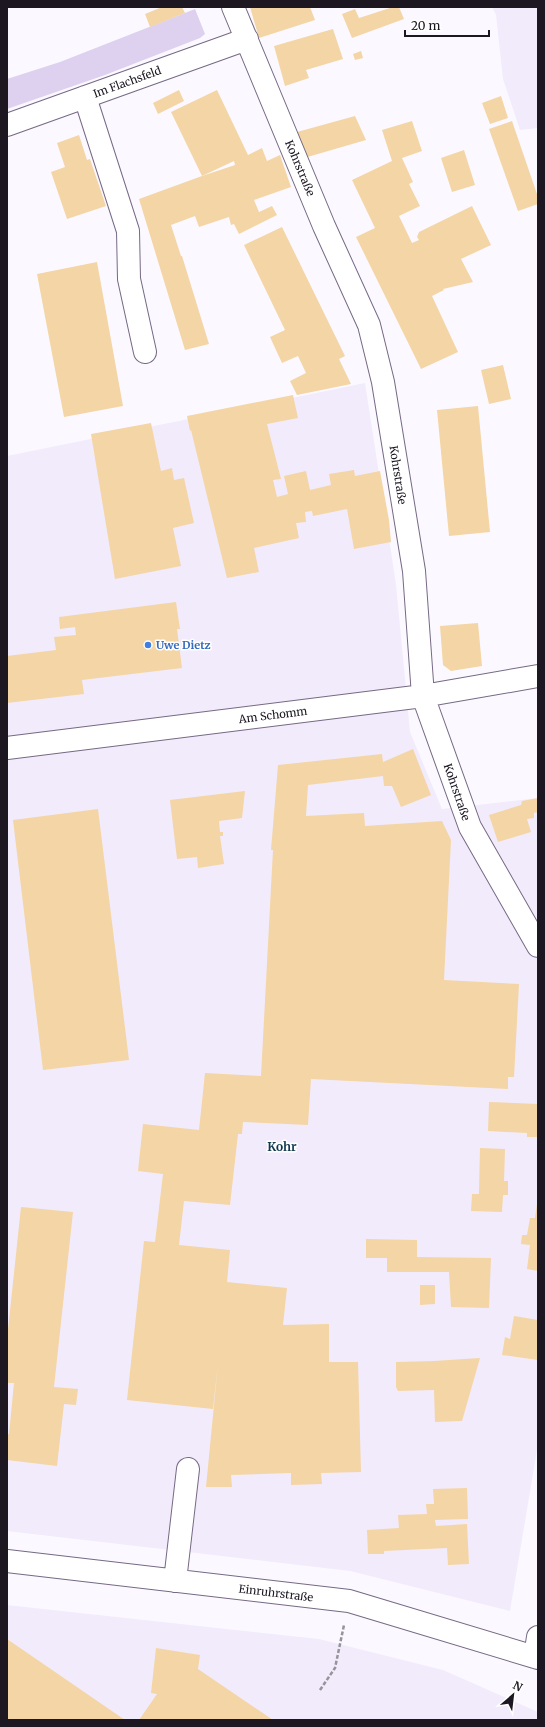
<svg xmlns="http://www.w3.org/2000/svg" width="545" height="1727" viewBox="0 0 545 1727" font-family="Merriweather,serif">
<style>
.built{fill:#f2ebfb}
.green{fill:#ded0ef}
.building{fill:#f4d5a5;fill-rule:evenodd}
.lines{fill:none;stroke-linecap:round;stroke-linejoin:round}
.minor-casing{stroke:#766984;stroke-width:24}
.path{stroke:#96939a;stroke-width:2.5;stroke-dasharray:4 2;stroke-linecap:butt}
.minor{stroke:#fff;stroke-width:22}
.shop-dot{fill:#3f7fe0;stroke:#fff;stroke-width:1.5}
.labels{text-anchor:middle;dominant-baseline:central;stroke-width:3;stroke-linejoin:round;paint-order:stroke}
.street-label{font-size:11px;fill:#1c1721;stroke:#fff}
.shop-label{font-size:11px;font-weight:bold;fill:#366cbe;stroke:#fff;text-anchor:start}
.neighbourhood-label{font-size:12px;font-weight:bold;fill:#10374e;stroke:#fff}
</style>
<rect width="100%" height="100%" fill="#fbf9ff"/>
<path class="built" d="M 492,7 L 538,7 L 538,128 L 520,130 L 503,79 L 496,15 Z
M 365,383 L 396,584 L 410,732 L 442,809 L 538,798 L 538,1444 L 510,1611 L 350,1571 L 7,1531 L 7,456 Z
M 7,1605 L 319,1639 L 443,1670 L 538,1712 L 538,1720 L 7,1720 Z"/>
<path class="green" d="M 195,9 L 205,34 L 200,38 L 105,75 L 7,109 L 7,79 L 60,62 Z"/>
<path class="building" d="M 162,7 L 182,7 L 185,13 L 150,27 L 145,14 Z
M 250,7 L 310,7 L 315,20 L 259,38 Z
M 393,7 L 399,7 L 404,19 L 352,38 L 342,14 L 355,9 L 359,18 Z
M 333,29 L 343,59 L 306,70 L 309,78 L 285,86 L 274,46 Z
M 361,51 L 363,58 L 355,60 L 353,54 Z
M 179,90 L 184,101 L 158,114 L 153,103 Z
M 217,90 L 248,155 L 262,148 L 267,161 L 280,155 L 291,187 L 254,200 L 259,212 L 272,206 L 277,215 L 239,234 L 234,224 L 231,225 L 229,217 L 199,227 L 195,216 L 171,225 L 181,256 L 182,256 L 209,344 L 185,350 L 139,199 L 202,176 L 171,112 ZM 234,161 L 235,165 L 202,176 Z
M 501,96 L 508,118 L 490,124 L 482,103 Z
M 355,116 L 366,140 L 304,158 L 297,132 Z
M 412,121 L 422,151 L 402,158 L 413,182 L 409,184 L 420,206 L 399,216 L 412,243 L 419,240 L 417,237 L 419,232 L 472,206 L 491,245 L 461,259 L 473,282 L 443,289 L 444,290 L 432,296 L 458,352 L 421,369 L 356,237 L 375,228 L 352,180 L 392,161 L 382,130 Z
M 512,121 L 538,197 L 538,204 L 518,211 L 489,129 Z
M 79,135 L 87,160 L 90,159 L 106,206 L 67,219 L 51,172 L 65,167 L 57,143 Z
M 464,150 L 475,185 L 452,192 L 441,158 Z
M 282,227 L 345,356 L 339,359 L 351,384 L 297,395 L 290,381 L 306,373 L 298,356 L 282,363 L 270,337 L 285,330 L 244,245 Z
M 97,262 L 123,406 L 64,417 L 37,274 Z
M 503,365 L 511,399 L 489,404 L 481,370 Z
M 293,395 L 298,418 L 267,424 L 281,479 L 273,480 L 277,497 L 288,494 L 284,476 L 306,471 L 310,490 L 331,485 L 329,474 L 354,470 L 355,476 L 380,471 L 389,520 L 391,542 L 354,549 L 347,509 L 313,516 L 312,511 L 305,512 L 306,522 L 296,523 L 299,538 L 254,548 L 259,572 L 227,578 L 191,430 L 190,431 L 187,416 Z
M 478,406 L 490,532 L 449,536 L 437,410 Z
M 151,423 L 161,471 L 172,468 L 174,480 L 184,478 L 194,523 L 173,528 L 181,566 L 115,579 L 91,434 Z
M 176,602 L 180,629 L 177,629 L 182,668 L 82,680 L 84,694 L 7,703 L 7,656 L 56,650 L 54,637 L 76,635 L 75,627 L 60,629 L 59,617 Z
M 478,623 L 482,666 L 451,671 L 443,665 L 440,626 Z
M 413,749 L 431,795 L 401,807 L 392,786 L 384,786 L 383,776 L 308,785 L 306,816 L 364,813 L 365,826 L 442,821 L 451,840 L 444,980 L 519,984 L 514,1077 L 508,1077 L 508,1089 L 311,1079 L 308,1125 L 243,1122 L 242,1134 L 238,1134 L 230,1205 L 184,1201 L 179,1245 L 230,1250 L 227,1282 L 287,1288 L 283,1325 L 329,1324 L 329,1362 L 358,1362 L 361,1472 L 321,1473 L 322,1484 L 291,1485 L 291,1473 L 231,1475 L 232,1487 L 206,1487 L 218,1364 L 213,1409 L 127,1400 L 144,1241 L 155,1242 L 163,1174 L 138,1171 L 143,1124 L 199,1130 L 205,1073 L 261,1076 L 273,850 L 271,850 L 278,765 L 382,754 L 383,762 Z
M 245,791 L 242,818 L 219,821 L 220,832 L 223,832 L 223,836 L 220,836 L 224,864 L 198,868 L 197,857 L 177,859 L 170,800 Z
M 538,798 L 538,812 L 534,813 L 534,818 L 527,819 L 531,832 L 498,842 L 489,815 L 521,805 L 522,801 Z
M 98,809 L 129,1060 L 43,1070 L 13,820 Z
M 489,1102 L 538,1104 L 538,1137 L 527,1137 L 527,1133 L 488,1131 Z
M 480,1148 L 505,1149 L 504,1181 L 508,1181 L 508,1195 L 503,1195 L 502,1212 L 471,1211 L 472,1194 L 479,1194 Z
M 537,1204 L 538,1204 L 538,1271 L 527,1269 L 530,1245 L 521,1244 L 522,1235 L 527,1235 L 530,1218 L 535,1218 Z
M 21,1207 L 73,1212 L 54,1387 L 78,1389 L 76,1405 L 64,1404 L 57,1466 L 7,1460 L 7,1434 L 9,1434 L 14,1383 L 7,1383 L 7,1339 Z
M 366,1239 L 417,1240 L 417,1257 L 491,1258 L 489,1308 L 451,1307 L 449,1272 L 387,1272 L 387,1258 L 366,1258 Z
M 420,1285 L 435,1285 L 435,1304 L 420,1305 Z
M 514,1316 L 538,1320 L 538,1360 L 502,1355 L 505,1337 L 510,1339 Z
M 480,1358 L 462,1421 L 435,1422 L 434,1390 L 398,1391 L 396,1387 L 396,1362 L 434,1361 Z
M 467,1488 L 468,1519 L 435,1520 L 436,1526 L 467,1524 L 469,1564 L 448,1565 L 447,1548 L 384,1551 L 384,1554 L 368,1554 L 367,1530 L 399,1528 L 398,1515 L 427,1514 L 426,1504 L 434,1504 L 433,1489 Z
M 7,1639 L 125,1720 L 7,1720 Z
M 156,1648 L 200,1655 L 198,1669 L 273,1720 L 139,1720 L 157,1694 L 151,1693 Z"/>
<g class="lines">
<defs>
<path id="minor" d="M 233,7 L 324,226 L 369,325 L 383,382 L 414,571 L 423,696 L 470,827 L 538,946
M 85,97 L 128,231 L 129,279 L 145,352
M 7,125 L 247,39
M 7,748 L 423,696 L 538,676
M 7,1561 L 349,1601 L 538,1658
M 175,1581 L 188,1469
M 535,1657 L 538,1637"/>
</defs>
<use href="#minor" class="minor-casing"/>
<path class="path" d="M 320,1690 L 335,1668 L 344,1625"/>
<use href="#minor" class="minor"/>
</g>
<circle class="shop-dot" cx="148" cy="645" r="4"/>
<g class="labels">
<g class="street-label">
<text transform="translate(127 82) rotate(-20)">Im Flachsfeld</text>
<text transform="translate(300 168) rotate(67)">Kohrstraße</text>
<text transform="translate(398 475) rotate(81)">Kohrstraße</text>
<text transform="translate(273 715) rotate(-7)">Am Schomm</text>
<text transform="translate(457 792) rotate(71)">Kohrstraße</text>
<text transform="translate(276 1593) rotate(7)">Einruhrstraße</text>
</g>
<g class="shop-label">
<text x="156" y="645">Uwe Dietz</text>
</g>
<g class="neighbourhood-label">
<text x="282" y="1146">Kohr</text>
</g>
</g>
<rect width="545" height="1727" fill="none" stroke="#1c1721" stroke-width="16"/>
<g transform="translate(513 1695) rotate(28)" stroke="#ffffff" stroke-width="3" paint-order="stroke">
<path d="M0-3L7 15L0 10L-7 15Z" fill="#1c1721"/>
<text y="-6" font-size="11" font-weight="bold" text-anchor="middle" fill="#1c1721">N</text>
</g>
<path d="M405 30v6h84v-6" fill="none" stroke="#1c1721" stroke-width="2"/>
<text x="411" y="30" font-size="12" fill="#1c1721" stroke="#ffffff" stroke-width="3" paint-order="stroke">20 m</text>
</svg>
